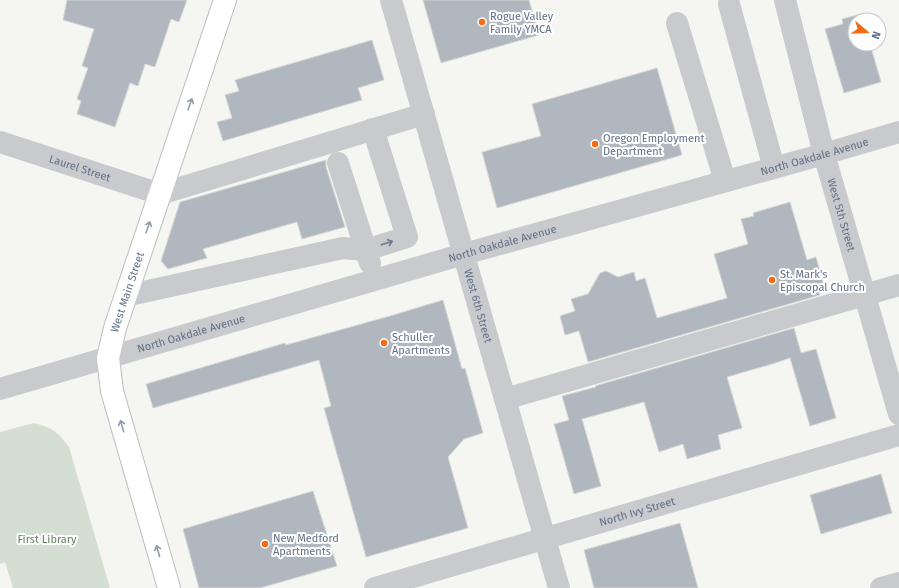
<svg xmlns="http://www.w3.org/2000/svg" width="899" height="588" viewBox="0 0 899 588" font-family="'Fira Sans',sans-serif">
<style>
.green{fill:#d5ded2}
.building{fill:#b1b7bf;stroke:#d6d7d4}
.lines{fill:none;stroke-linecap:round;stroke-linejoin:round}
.major-casing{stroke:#babdc1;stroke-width:24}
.minor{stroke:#c8cace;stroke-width:22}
.major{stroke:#fff;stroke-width:22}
.oneway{stroke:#909baa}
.oneway2{stroke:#6b798d}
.poi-dot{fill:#f46b13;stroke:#fff;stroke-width:1.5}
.labels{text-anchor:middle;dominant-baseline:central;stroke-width:4;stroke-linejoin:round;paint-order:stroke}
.poi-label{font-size:11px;fill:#617086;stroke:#fff;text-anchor:start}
.street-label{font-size:11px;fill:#617086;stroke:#fff}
.park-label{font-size:11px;fill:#627c61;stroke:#fff}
</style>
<rect width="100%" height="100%" fill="#f5f6f1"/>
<path class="green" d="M 34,423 C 53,428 57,431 69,447 L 110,588 L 13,588 L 5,562 L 0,564 L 0,432 Z"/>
<path class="building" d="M 67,0 L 187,0 L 179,22 L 171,19 L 155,67 L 145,64 L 138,86 L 130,83 L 115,127 L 77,114 L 81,101 L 77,99 L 88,68 L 82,66 L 94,29 L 63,20 Z
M 423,0 L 529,0 L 539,35 L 441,63 Z
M 861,14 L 863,20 L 855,20 L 855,44 L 870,44 L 881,82 L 844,93 L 825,29 L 843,24 L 842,19 Z
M 372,40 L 384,80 L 358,88 L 362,100 L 223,141 L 217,122 L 232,118 L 225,95 L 239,91 L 235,80 Z
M 657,68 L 682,155 L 497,208 L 482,152 L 541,136 L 532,104 Z
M 326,160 L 326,167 L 345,227 L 302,239 L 297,222 L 203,249 L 207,258 L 168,269 L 161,261 L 180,202 Z
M 790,202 L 807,260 L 816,257 L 824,286 L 818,288 L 820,295 L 588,362 L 579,331 L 565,335 L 560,316 L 575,311 L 571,299 L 588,294 L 600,273 L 606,271 L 618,277 L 634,272 L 636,281 L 645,278 L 657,318 L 727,298 L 714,254 L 748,244 L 741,219 L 754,216 L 753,213 Z
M 443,300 L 462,369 L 465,368 L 483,433 L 464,439 L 448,457 L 468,528 L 366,557 L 324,408 L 331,406 L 319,360 L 153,408 L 146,384 L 285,343 L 286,345 L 390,316 Z
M 794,328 L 801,353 L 816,349 L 836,418 L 810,426 L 790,358 L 772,364 L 727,377 L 742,428 L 718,435 L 721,449 L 687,459 L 683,444 L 659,452 L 644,402 L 582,419 L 601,486 L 574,494 L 554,424 L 569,420 L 562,396 L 596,387 L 595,386 Z
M 881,474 L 892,513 L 821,534 L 810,495 Z
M 313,491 L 337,566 L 260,588 L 199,588 L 183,529 Z
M 680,523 L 698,588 L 594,588 L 584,550 Z"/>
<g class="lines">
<defs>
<g id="major">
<path id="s6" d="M 169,588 L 112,391 L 108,358 L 115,328 L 225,0"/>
</g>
</defs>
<use href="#major" class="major-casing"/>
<g class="minor">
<path id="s1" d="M 391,0 L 559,588"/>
<path id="s2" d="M 785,0 L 824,154 L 899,414"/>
<path d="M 729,4 L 774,168"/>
<path d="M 677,23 L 725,181"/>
<path id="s3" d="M 0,142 L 160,194 L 424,114"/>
<path d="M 338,163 L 370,263"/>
<path d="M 125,296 L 343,248 L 366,250 L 407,237 L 373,129"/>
<path id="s4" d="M 0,389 L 464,254 L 824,154 L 899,132"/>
<path d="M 505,399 L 899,285"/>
<path id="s5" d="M 375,588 L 899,435"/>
<path d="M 881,588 L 899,583"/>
</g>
<use href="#major" class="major"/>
</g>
<defs><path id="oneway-shaft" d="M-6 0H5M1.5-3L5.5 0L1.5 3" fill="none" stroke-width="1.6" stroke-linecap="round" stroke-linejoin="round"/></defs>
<g class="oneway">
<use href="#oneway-shaft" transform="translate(190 104) rotate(-71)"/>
<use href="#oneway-shaft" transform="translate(148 227) rotate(-71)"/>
<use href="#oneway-shaft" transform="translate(122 426) rotate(-106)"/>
<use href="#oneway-shaft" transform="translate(158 551) rotate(-106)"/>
</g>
<use class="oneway2" href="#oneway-shaft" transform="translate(387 243) rotate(-18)"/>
<g class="poi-dot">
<circle cx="482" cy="22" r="4"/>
<circle cx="595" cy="144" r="4"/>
<circle cx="772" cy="280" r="4"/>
<circle cx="384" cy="343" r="4"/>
<circle cx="265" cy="544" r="4"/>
</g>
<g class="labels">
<g class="poi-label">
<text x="490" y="16">Rogue Valley<tspan x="490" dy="13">Family YMCA</tspan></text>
<text x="603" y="138">Oregon Employment<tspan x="603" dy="13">Department</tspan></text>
<text x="780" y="274">St. Mark's<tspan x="780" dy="13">Episcopal Church</tspan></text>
<text x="392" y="337">Schuller<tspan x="392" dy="13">Apartments</tspan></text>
<text x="273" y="538">New Medford<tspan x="273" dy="13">Apartments</tspan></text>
</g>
<g class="street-label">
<text stroke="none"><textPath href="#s4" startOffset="847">North Oakdale Avenue</textPath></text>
<text stroke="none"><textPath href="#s3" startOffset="84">Laurel Street</textPath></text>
<text stroke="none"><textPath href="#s2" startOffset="222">West 5th Street</textPath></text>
<text stroke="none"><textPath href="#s4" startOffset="523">North Oakdale Avenue</textPath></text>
<text stroke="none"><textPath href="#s6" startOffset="307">West Main Street</textPath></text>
<text stroke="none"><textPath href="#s1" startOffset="318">West 6th Street</textPath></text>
<text stroke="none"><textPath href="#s4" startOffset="199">North Oakdale Avenue</textPath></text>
<text stroke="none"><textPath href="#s5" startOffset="273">North Ivy Street</textPath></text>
</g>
<g class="park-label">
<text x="47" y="539">First Library</text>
</g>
</g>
<g transform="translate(867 32) rotate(109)"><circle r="19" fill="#ffffff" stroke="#c0c6cf"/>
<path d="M0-3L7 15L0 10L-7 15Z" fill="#f46b13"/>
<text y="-6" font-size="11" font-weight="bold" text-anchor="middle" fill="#617086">N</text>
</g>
</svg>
